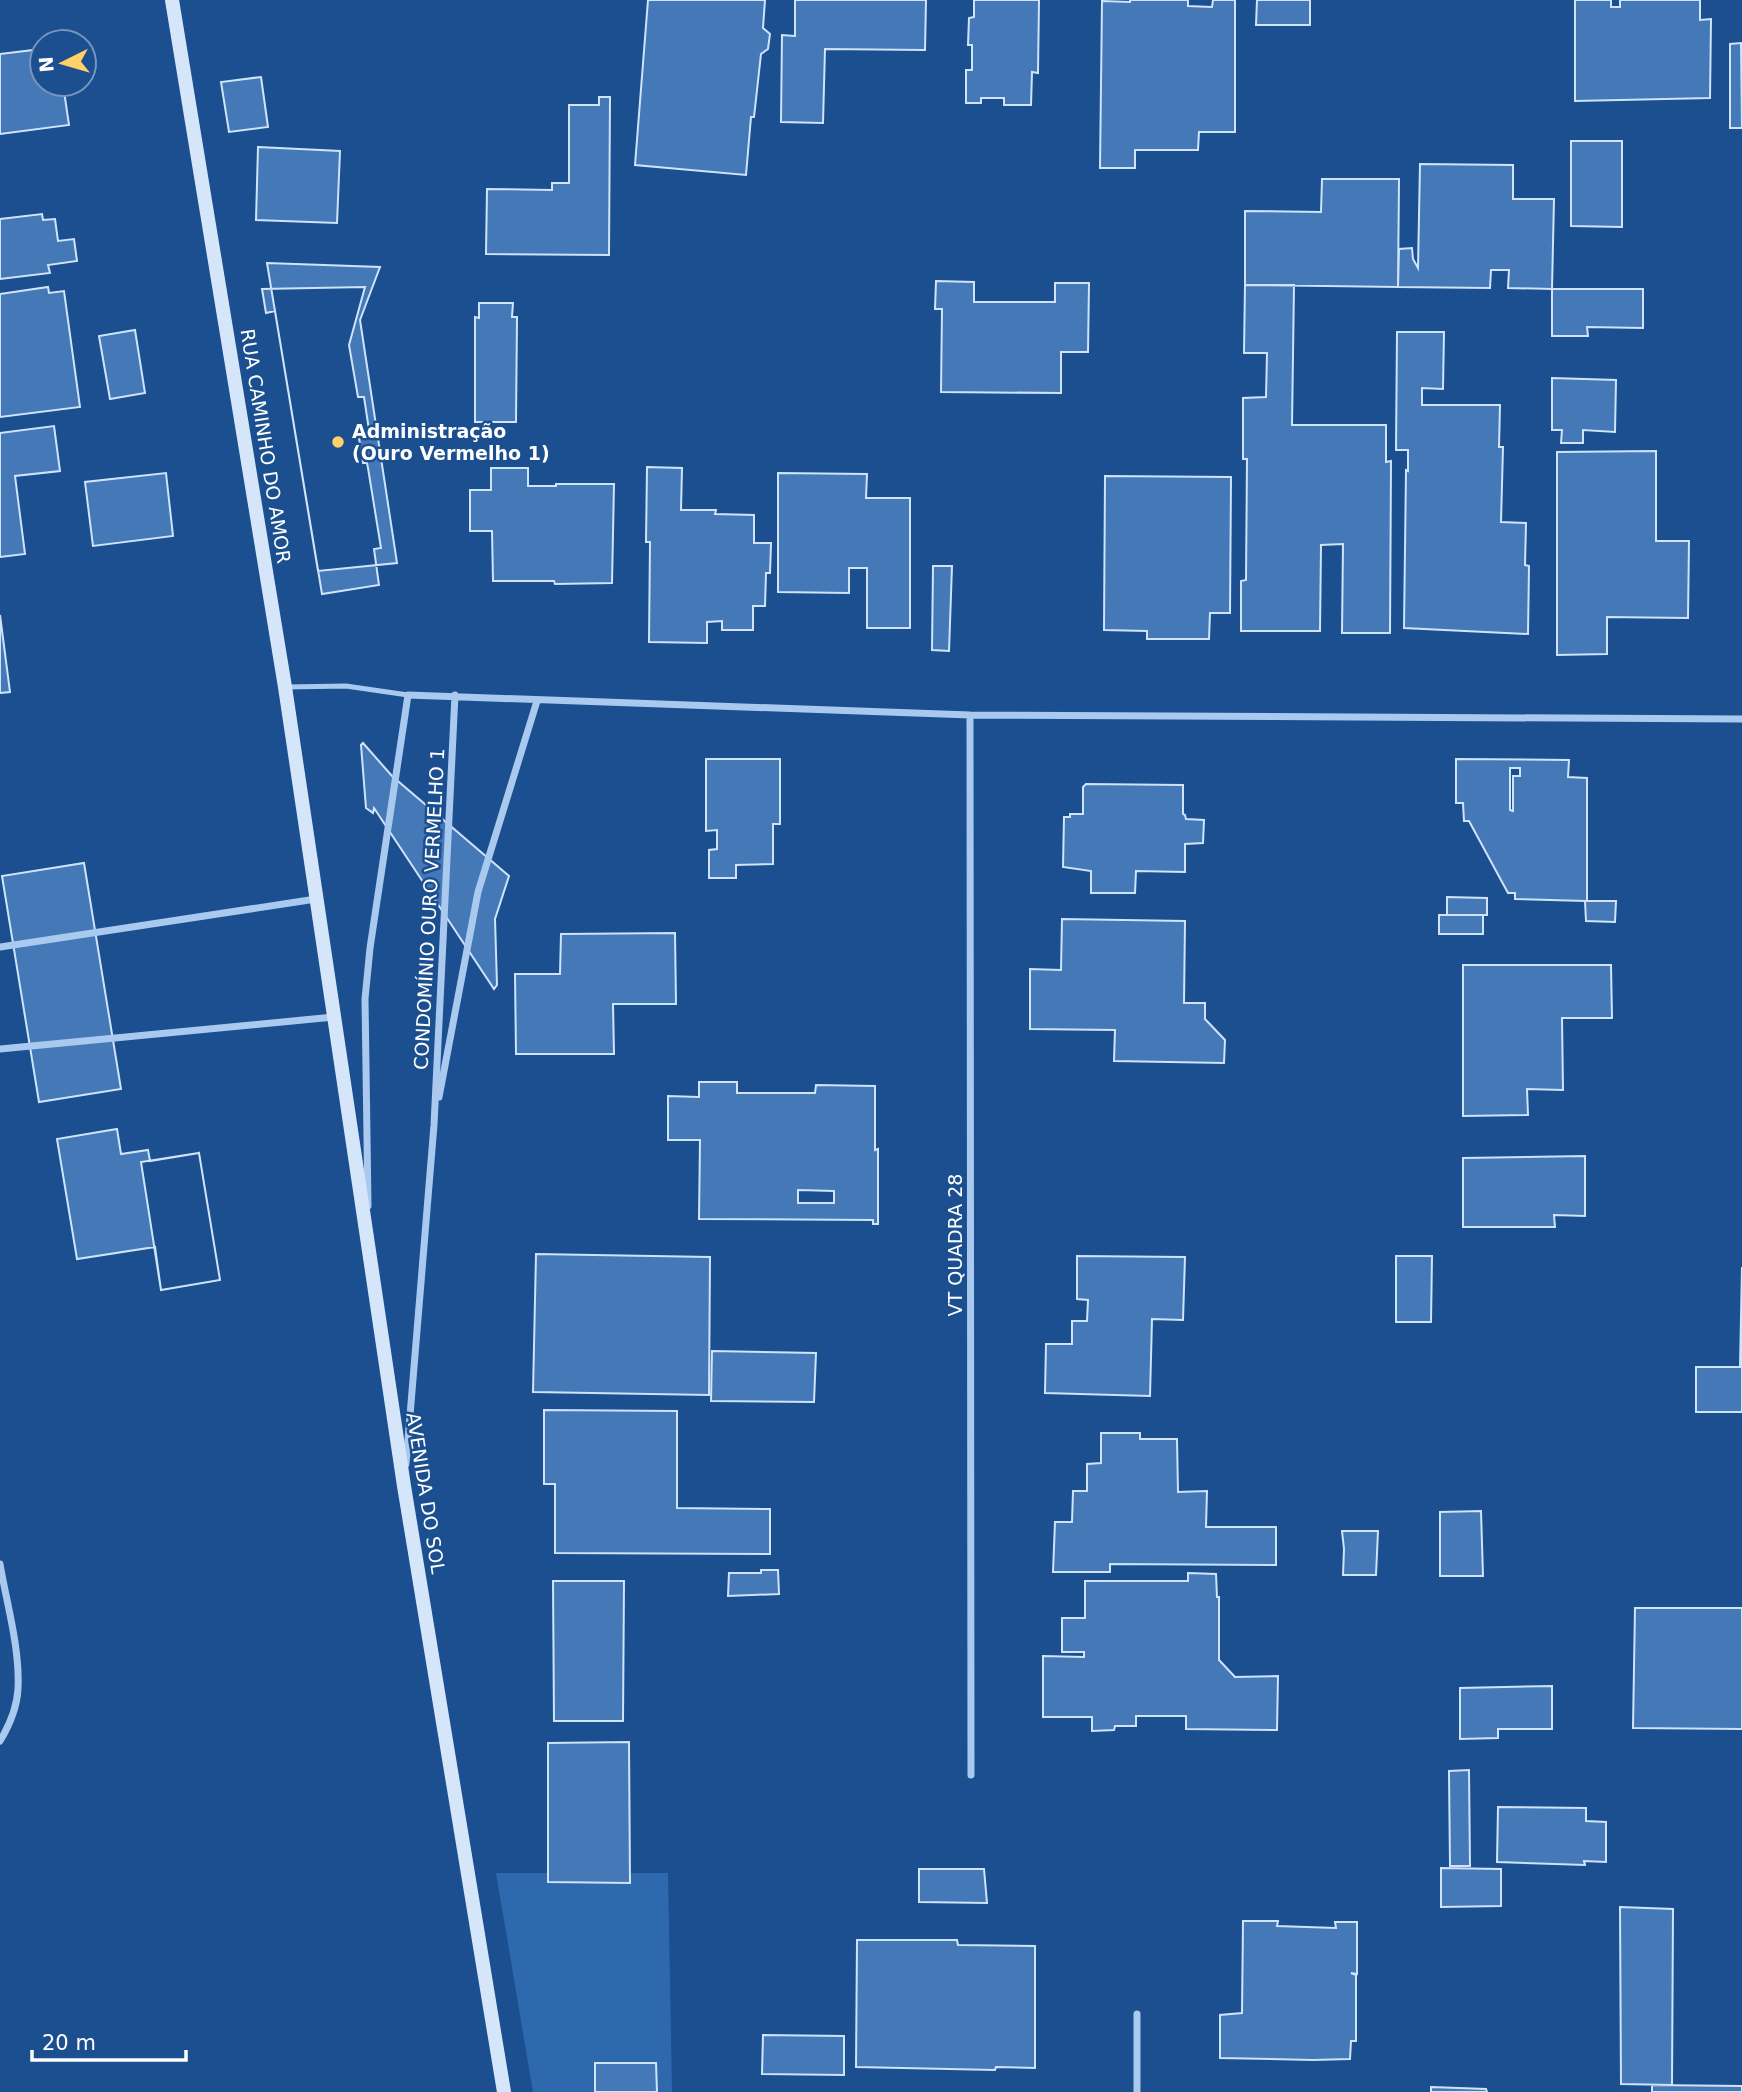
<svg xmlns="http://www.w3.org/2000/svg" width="1742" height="2092" viewBox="0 0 1742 2092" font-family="'DejaVu Sans',sans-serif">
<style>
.green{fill:#2e69ad}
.building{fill:#4478b7;stroke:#cfe3fa;stroke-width:2;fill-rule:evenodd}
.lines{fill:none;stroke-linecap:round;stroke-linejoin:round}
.lane{stroke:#a9c9ee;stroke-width:5}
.street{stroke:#a9c9ee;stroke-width:7}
.secondary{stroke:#d6e6fa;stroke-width:14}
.poi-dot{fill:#ffd166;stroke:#1b4f8f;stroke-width:2.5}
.labels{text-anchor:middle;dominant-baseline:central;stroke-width:5;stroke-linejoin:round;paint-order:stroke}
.poi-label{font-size:19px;font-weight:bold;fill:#fff;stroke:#1b4f8f;text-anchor:start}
.street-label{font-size:19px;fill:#fff;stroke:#1b4f8f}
</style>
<rect width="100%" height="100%" fill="#1b4f8f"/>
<path class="green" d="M 496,1873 L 668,1873 L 672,2092 L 533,2092 Z"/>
<path class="building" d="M 648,0 L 765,0 L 763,28 L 770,34 L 768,49 L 761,54 L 754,117 L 751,117 L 746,175 L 635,165 Z
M 795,0 L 926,0 L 925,50 L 825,49 L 823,123 L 781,122 L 782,35 L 795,36 Z
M 974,0 L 1039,0 L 1038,73 L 1032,72 L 1031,105 L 1004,105 L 1004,98 L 981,98 L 981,103 L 966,103 L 966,70 L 972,70 L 972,45 L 968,45 L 969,18 L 974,17 Z
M 1130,0 L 1188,0 L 1188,6 L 1212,7 L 1213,0 L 1235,0 L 1235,132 L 1199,132 L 1198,150 L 1135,150 L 1135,168 L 1100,168 L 1102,1 L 1130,2 Z
M 1257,0 L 1310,0 L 1310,25 L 1256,25 Z
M 1575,0 L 1611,0 L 1611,7 L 1620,7 L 1620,0 L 1700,0 L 1700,20 L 1711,19 L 1710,98 L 1575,101 Z
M 1741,43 L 1742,128 L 1730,128 L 1730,44 Z
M 42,49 L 42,84 L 63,84 L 69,125 L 0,134 L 0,54 Z
M 261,77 L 268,127 L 229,132 L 221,82 Z
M 599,97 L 610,97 L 609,255 L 486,254 L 487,189 L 552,190 L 552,183 L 569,183 L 569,105 L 599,105 Z
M 1571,141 L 1622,141 L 1622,227 L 1571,226 Z
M 258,147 L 340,151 L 337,223 L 256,220 Z
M 1420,164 L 1513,165 L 1513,199 L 1554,199 L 1552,289 L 1508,288 L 1509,270 L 1491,270 L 1490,288 L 1398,287 L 1399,249 L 1412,248 L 1413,259 L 1418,268 Z
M 1322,179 L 1399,179 L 1398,287 L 1245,285 L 1245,211 L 1321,212 Z
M 42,214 L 43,220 L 55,219 L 58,241 L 74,239 L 77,261 L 48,265 L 50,273 L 0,279 L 0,219 Z
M 267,263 L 380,267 L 360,320 L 397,563 L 318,571 Z
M 936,281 L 974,282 L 974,302 L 1055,302 L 1055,283 L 1089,283 L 1088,352 L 1061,352 L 1061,393 L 941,392 L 942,309 L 935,309 Z
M 1245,285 L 1294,285 L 1292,425 L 1386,425 L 1386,462 L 1391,461 L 1390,633 L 1342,633 L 1343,544 L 1321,545 L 1320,631 L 1241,631 L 1241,581 L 1246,580 L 1247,459 L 1243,459 L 1243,398 L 1266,397 L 1267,353 L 1244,353 Z
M 48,287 L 49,293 L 64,291 L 80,407 L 0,417 L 0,294 Z
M 365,287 L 349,345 L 358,397 L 364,397 L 369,430 L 358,432 L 363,463 L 367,463 L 368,468 L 381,548 L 374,549 L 379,585 L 322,594 L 275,311 L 266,313 L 262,289 Z
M 1552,289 L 1643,289 L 1643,328 L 1587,327 L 1588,336 L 1552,336 Z
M 479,303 L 513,303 L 512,317 L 517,317 L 516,422 L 475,422 L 475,317 L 479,318 Z
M 135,330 L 145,393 L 110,399 L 99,336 Z
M 1397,332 L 1444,332 L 1443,389 L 1422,388 L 1422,405 L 1500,405 L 1499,447 L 1503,447 L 1501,522 L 1526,523 L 1525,565 L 1529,566 L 1528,634 L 1404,628 L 1406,470 L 1408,471 L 1408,450 L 1396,450 Z
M 1552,378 L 1616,380 L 1615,432 L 1583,430 L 1583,443 L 1561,443 L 1562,430 L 1552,430 Z
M 54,426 L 60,471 L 15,476 L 25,554 L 0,557 L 0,433 Z
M 1656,451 L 1656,541 L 1689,541 L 1688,618 L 1607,617 L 1607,654 L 1557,655 L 1557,452 Z
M 647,467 L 682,468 L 681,510 L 716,510 L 715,514 L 754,515 L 754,543 L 771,543 L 770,573 L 766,573 L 765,606 L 753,606 L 753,630 L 722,630 L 722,621 L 707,622 L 707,643 L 649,642 L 650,542 L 646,542 Z
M 491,468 L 528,468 L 528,486 L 556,486 L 556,484 L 614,484 L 612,583 L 555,584 L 554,581 L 493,581 L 492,531 L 470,531 L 470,490 L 491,490 Z
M 166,473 L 173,536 L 93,546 L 85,482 Z
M 778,473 L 867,474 L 866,498 L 910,498 L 910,628 L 867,628 L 867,568 L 849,568 L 849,593 L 778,592 Z
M 1105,476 L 1231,477 L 1230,613 L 1210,613 L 1209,639 L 1147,639 L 1147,631 L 1104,630 Z
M 933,566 L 952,566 L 949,651 L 932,650 Z
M 0,615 L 10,692 L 0,693 Z
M 363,743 L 392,776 L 509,876 L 495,919 L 497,985 L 494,989 L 374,808 L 373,813 L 366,808 L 361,745 Z
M 706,759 L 780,759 L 780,824 L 773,824 L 773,864 L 736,865 L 736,878 L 709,878 L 709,850 L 717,849 L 717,830 L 706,831 Z
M 1456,759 L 1569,760 L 1568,777 L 1587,778 L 1587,901 L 1616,901 L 1615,922 L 1586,921 L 1585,901 L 1515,899 L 1515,893 L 1508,893 L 1469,821 L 1464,821 L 1463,803 L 1456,803 ZM 1510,768 L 1520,768 L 1520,776 L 1513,776 L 1513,811 L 1510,810 Z
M 1086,784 L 1183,785 L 1183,814 L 1185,815 L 1186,819 L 1204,820 L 1203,843 L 1185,844 L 1185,872 L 1136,871 L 1135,893 L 1091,893 L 1091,871 L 1063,867 L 1064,817 L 1070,817 L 1070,814 L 1083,814 L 1083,787 Z
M 84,863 L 121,1089 L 39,1102 L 2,876 Z
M 1447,897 L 1487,898 L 1487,915 L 1447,915 Z
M 1439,915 L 1483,915 L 1483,934 L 1439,934 Z
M 1062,919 L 1185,921 L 1184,1003 L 1205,1003 L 1205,1019 L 1225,1040 L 1224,1063 L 1114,1061 L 1115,1030 L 1030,1029 L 1030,969 L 1061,970 Z
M 675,933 L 676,1004 L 613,1004 L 614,1054 L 516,1054 L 515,974 L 560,974 L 561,934 Z
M 1463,965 L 1611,965 L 1612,1018 L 1562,1018 L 1563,1090 L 1527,1089 L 1528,1115 L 1463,1116 Z
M 699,1082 L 737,1082 L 737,1093 L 815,1093 L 816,1085 L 875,1086 L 875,1150 L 878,1149 L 878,1224 L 873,1224 L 873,1220 L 699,1219 L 700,1140 L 668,1140 L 668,1096 L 699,1097 ZM 798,1190 L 834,1191 L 834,1203 L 798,1203 Z
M 117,1129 L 121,1154 L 148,1150 L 150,1161 L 199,1153 L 220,1280 L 161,1290 L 155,1247 L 77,1259 L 57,1139 Z
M 199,1153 L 220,1280 L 161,1290 L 141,1162 Z
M 1585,1156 L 1585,1216 L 1554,1215 L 1555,1227 L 1463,1227 L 1463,1158 Z
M 536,1254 L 710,1257 L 709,1395 L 533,1392 Z
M 1077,1256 L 1185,1257 L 1183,1320 L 1152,1319 L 1150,1396 L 1045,1393 L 1046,1344 L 1072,1344 L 1072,1321 L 1087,1321 L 1088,1300 L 1077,1299 Z
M 1396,1256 L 1432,1256 L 1431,1322 L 1396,1322 Z
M 1742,1267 L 1742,1412 L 1696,1412 L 1696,1367 L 1740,1367 Z
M 712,1351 L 816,1353 L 814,1402 L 711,1401 Z
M 544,1410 L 677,1411 L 677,1508 L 770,1509 L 770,1554 L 555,1553 L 555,1484 L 544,1484 Z
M 1101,1433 L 1140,1433 L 1140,1439 L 1177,1439 L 1178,1492 L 1207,1491 L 1206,1527 L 1276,1527 L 1276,1565 L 1110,1564 L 1110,1572 L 1053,1572 L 1055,1522 L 1072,1522 L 1073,1491 L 1087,1491 L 1087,1464 L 1101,1463 Z
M 1481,1511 L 1483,1576 L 1440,1576 L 1440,1512 Z
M 1342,1531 L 1378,1531 L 1376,1575 L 1343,1575 L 1344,1549 Z
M 761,1570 L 778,1570 L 779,1594 L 728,1596 L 729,1573 L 761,1573 Z
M 1188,1573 L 1216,1574 L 1217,1597 L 1219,1597 L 1219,1660 L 1235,1677 L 1278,1676 L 1277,1730 L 1186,1729 L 1186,1716 L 1136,1716 L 1136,1726 L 1115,1726 L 1114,1730 L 1092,1731 L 1092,1717 L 1043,1717 L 1043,1656 L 1084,1657 L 1084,1652 L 1062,1652 L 1062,1618 L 1085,1618 L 1085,1581 L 1188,1581 Z
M 553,1581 L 624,1581 L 623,1721 L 554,1721 Z
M 1635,1608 L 1742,1608 L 1742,1729 L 1633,1728 Z
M 1552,1686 L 1552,1729 L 1498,1729 L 1498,1738 L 1460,1739 L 1460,1688 Z
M 629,1742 L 630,1883 L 548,1882 L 548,1743 Z
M 1469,1770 L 1470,1866 L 1450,1866 L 1449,1771 Z
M 1498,1807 L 1586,1808 L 1586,1821 L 1606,1822 L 1606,1862 L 1584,1861 L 1585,1865 L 1497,1862 Z
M 1441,1868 L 1501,1869 L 1501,1906 L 1441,1907 Z
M 919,1869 L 984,1869 L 987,1903 L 919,1902 Z
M 1620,1907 L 1673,1909 L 1672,2085 L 1621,2084 Z
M 1243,1921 L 1278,1921 L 1277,1926 L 1336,1928 L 1335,1922 L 1357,1922 L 1357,1974 L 1351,1973 L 1356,1975 L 1356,2041 L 1351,2041 L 1350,2059 L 1313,2060 L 1220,2058 L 1220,2015 L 1242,2013 Z
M 857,1940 L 957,1940 L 958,1945 L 1035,1946 L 1035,2068 L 996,2067 L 995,2070 L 856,2067 Z
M 763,2035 L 844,2036 L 844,2075 L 762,2074 Z
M 595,2063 L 656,2063 L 657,2092 L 595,2092 Z
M 1652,2085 L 1742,2086 L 1742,2092 L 1652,2092 Z
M 1431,2087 L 1486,2089 L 1487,2092 L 1431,2092 Z"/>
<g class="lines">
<path class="lane" d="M 286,687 L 346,686 L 408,695"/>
<path class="street" d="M 970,715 L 971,1775
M 0,947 L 316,899
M 0,1049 L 334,1017
M 439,1097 L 478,892 L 537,701
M 368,1206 L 365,999 L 370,948 L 408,695 L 970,715 L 1742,719
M 406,1464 L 434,1125 L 455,695
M 0,1564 C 7,1605 20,1648 18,1689 C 17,1707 9,1726 0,1741
M 1137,2092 L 1137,2014"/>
<path class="secondary" d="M 172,0 L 285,687 L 404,1486 L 504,2092"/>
</g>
<circle class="poi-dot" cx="338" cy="442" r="7"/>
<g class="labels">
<g class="poi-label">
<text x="352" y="431">Administração<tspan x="352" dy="22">(Ouro Vermelho 1)</tspan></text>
</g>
<g class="street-label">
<text transform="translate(266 446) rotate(81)">RUA CAMINHO DO AMOR</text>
<text transform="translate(429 909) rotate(-87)">CONDOMÍNIO OURO VERMELHO 1</text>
<text transform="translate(955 1245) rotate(-90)">VT QUADRA 28</text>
<text transform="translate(426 1493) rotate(81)">AVENIDA DO SOL</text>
</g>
</g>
<g transform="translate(63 63) rotate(265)"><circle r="33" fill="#1b4f8f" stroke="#7695bc" stroke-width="2"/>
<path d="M0-5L12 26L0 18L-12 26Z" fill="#ffd166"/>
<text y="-10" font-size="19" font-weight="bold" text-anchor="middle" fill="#ffffff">N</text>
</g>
<path d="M32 2050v10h154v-10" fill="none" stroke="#ffffff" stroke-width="3.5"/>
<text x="42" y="2050" font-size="21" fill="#ffffff" stroke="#1b4f8f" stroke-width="5" paint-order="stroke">20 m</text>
</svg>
